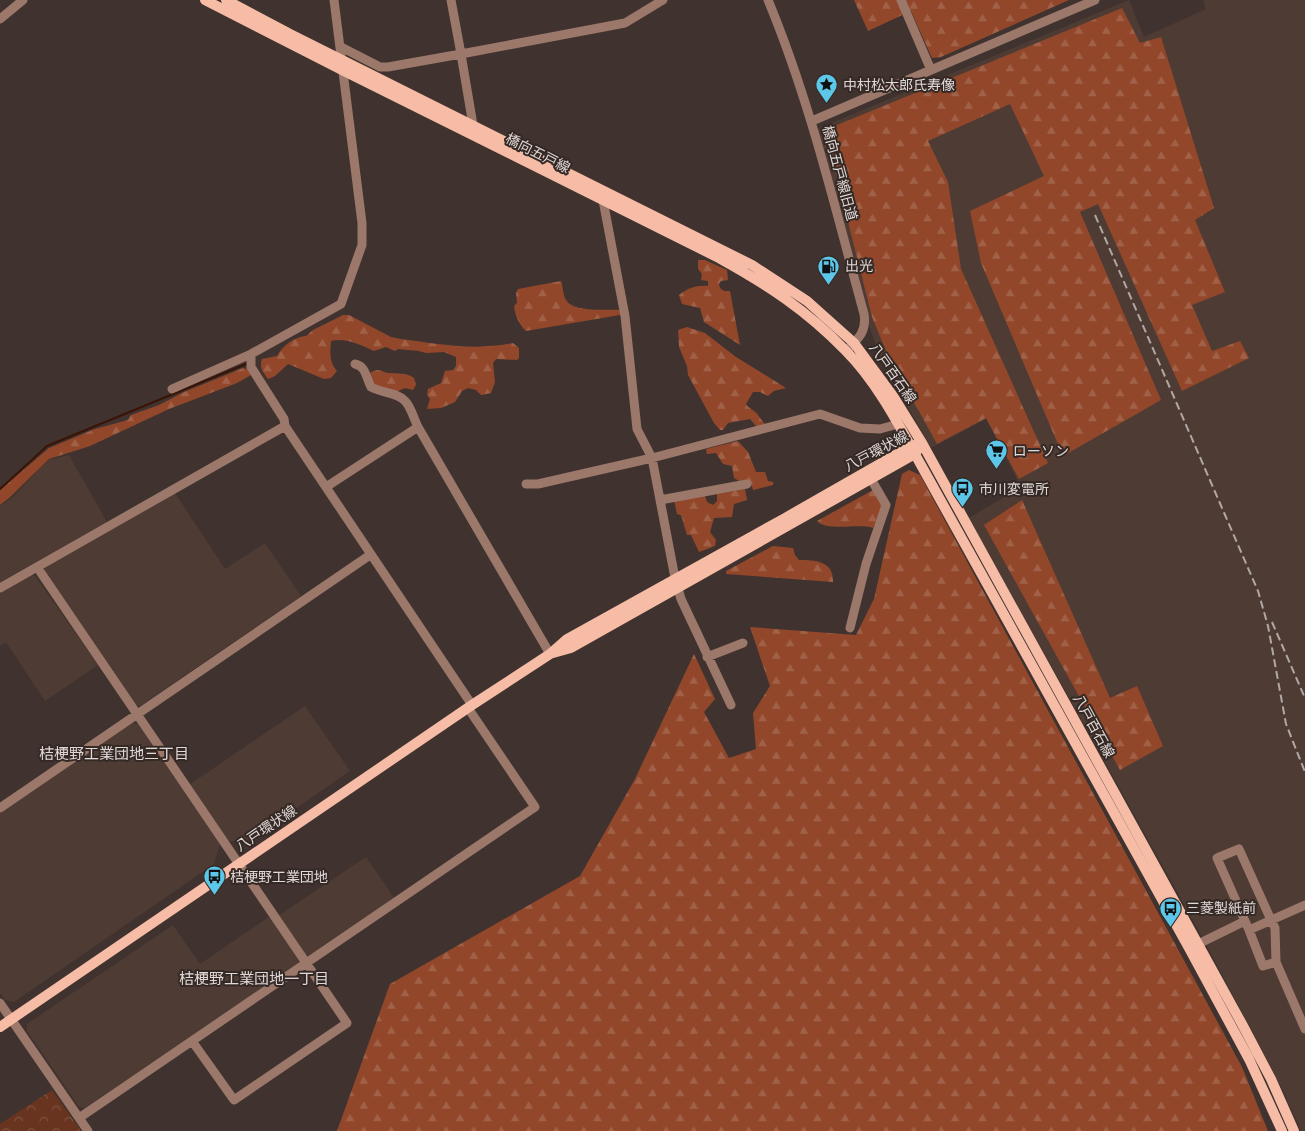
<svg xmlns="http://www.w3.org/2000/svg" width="1305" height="1131" viewBox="0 0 1305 1131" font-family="Helvetica,'Noto Sans JP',sans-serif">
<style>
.built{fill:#4e3b34}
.forest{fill:url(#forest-firs)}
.park{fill:url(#park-crowns)}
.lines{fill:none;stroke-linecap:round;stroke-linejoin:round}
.stream{stroke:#3a1305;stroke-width:2}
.minor{stroke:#9c786b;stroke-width:9}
.major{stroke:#f7bca6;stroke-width:10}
.rail{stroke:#b1a8a5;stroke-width:2;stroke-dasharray:8 4;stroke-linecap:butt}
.labels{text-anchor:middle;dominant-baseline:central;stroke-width:4;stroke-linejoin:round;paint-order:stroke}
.poi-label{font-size:14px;fill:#e0d8d6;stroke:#352925;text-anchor:start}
.street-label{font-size:14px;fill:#e0d8d6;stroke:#352925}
.neighbourhood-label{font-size:15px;fill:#e0d8d6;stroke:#352925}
</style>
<defs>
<pattern id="forest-firs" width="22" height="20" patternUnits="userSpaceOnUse" patternTransform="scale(1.25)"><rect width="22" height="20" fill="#92472a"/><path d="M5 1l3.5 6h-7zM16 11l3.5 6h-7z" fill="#a16148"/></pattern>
<pattern id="park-crowns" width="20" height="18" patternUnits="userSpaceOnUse" patternTransform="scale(1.25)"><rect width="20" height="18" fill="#683420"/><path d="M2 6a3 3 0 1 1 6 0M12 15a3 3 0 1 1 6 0" fill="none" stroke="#7d5140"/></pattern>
</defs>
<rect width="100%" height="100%" fill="#40332f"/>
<path class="built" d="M 1129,0 L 1144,37 L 1206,9 L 1203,0 L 1305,0 L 1305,1131 L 1301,1131 L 1280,1084 L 1195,924 L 969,518 L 1021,487 L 986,419 L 931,448 L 882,361 L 870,329 L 817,129 Z
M 69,455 L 107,522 L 0,582 L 0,506 L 12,498 L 42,466 L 49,460 Z
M 175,493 L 225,569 L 265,543 L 301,596 L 140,706 L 133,704 L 44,573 L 45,567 Z
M 31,575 L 35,576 L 98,665 L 45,701 L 6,642 L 0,646 L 0,593 Z
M 305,706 L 350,771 L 248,841 L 227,841 L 189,785 Z
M 132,723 L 138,724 L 220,844 L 214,864 L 14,1002 L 5,1000 L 0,993 L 0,812 Z
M 366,857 L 395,899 L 85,1108 L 79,1107 L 27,1031 L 27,1024 L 173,925 L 200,964 L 269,917 L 272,920 Z"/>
<path class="forest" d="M 854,0 L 1069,0 L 941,57 L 932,58 L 911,11 L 868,31 Z
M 1122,8 L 1140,43 L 1161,37 L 1214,208 L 1195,220 L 1225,292 L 1192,305 L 1212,351 L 1240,341 L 1249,358 L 1182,391 L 1098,204 L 1080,212 L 1161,400 L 1063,456 L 981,263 L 970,211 L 1044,176 L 1010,104 L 928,141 L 948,182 L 961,269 L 1048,463 L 1019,479 L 986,418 L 937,444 L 886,351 L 872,317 L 825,130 Z
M 698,260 L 705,260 L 727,270 L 728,280 L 721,281 L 719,284 L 720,288 L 724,291 L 730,291 L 740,345 L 704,322 L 700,308 L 682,304 L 679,295 C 688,288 697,285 708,286 L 708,281 L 701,280 L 702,274 L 698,269 Z
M 561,281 C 563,287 563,295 566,300 C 574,313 606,309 620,310 L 620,315 L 526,331 C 519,325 515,315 514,306 L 517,303 L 516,293 L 518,289 Z
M 343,315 L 349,315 L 391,337 L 401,339 C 438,344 475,351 513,343 L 519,348 L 519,358 L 517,360 L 496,359 L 493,363 L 495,382 L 491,393 L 481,395 L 476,390 L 468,388 L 462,391 L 455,402 L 441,408 L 427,409 L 430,399 L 427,395 L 428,389 L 441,383 L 445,371 L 453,370 L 456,366 L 456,357 L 444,352 L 426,353 L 419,351 L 398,349 L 395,351 L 386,347 L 374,351 C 362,345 344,337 331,341 C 330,352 329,362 337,371 L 331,378 L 324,379 L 288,364 L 275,376 L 268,379 C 263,372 259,368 262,359 L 277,356 C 283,346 293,337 306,336 L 313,330 Z
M 687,327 L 705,333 L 736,357 L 786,388 L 774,391 L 768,396 L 760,392 L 753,392 L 746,404 C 749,409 755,410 758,415 C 761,419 762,421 765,424 L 757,427 L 750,419 L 728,423 L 723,430 L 720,430 L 714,423 L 688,375 L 687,366 L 679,347 L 678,330 Z
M 243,368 L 247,369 L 251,375 L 237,383 L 169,409 L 90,446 L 49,459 L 9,498 L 0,505 L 0,490 L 49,448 L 95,429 L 128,420 L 131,415 L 159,405 L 184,392 Z
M 377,370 C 382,370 384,373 389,373 C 399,374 405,372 414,378 L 416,385 L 413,390 L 405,388 L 396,392 L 375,387 L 369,377 L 371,372 Z
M 738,441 L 748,452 L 756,472 L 765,472 L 768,481 L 773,482 L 773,485 L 753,490 L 750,481 L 741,482 L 734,478 L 732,466 L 723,464 L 716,453 L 707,454 L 706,449 Z
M 909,470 L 920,475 L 1242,1067 L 1268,1131 L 337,1131 L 390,984 L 580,876 L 635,779 L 694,654 L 715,699 L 704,712 L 729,758 L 756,749 L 753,713 L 770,686 L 750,627 L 856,635 L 874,599 L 902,474 Z
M 745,489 L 747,500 L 734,504 L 732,517 L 714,518 L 710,532 L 716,540 L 715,546 L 699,552 L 691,535 L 687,535 L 681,515 L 677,514 L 674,500 L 705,496 L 707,502 L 713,505 L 717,501 L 717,494 Z
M 873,490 L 883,506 L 873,528 C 858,523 828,532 817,521 Z
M 1022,500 L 1110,698 L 1137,686 L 1163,746 L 1120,770 L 984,525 Z
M 773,546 L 793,548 L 795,555 L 799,560 C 815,560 834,561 833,582 L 726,574 L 726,571 Z"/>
<path class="park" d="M 52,1090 L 81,1131 L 0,1131 L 0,1124 Z"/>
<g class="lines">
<path class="stream" d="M 0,489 L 47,446 L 246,364"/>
<path class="minor" d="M 451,0 L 461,54 L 625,23 L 663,0
M 768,0 C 810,101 835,208 864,314 C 867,332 858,339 846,351
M 901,0 L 931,70 L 1095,0
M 0,19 L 23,0
M 341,47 L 380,67 L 388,67 L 461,54 L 474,131
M 812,121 L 931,70
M 602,195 L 625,316 L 637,429 L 652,458 L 675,578 L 681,599 L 731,705
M 355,364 C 366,366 366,378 371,387 C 381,393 397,392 405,401 C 411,407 414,419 418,427
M 172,389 L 251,354
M 285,426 L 284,419 L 251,367 L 251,354 L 341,304 L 362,245 L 362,223 L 334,0
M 526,484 L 538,484 L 652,458 L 820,414 L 860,428 L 880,429 L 898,424
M 326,487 L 418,427 L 550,654
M 660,500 L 747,484
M 37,567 L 347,1023 L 234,1100 L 192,1041
M 0,588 L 285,426 L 472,705
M 850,628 L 866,564 L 886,505 L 871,479
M 707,657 L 743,643
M 0,808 L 370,555
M 1249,930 L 1217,858 L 1239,849 L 1271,920 L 1275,928 L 1276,962 L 1263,966 L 1249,930 L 1305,905
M 1192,947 L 1245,921
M 1276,962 L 1305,1029
M 0,1003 L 88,1131
M 79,1118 L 535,807 L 468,708"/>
<path class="major" d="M 205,0 L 344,71 L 719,258 C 768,285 806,310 845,350 C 877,382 899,425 921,465 L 1189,948 L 1249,1059 L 1282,1131
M 226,0 L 290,34 L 752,265 L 807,301 L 854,343 L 893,396 L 922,443 L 1242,1024 L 1271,1079 L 1294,1131
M 553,653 L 571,648 L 915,454 L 919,448
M 0,1027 L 472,705 L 550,654 L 567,639 L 785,518 L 911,446 L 918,444"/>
<path class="rail" d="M 1095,215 L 1258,591 L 1268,626 L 1286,724 L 1305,772
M 1272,622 L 1305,698"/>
</g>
<defs>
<symbol id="sight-pin" viewBox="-11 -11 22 30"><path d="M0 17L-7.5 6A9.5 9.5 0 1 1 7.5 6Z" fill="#5cc7e8" stroke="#352925"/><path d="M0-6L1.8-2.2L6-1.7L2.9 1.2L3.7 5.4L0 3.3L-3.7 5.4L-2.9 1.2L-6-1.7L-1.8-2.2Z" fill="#111"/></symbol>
<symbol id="fuel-pin" viewBox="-11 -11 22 30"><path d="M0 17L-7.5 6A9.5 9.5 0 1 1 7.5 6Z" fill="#5cc7e8" stroke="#352925"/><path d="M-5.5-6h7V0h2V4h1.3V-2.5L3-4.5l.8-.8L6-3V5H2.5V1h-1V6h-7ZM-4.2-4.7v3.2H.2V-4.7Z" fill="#111"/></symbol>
<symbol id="supermarket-pin" viewBox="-11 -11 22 30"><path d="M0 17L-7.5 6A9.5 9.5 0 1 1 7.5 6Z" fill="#5cc7e8" stroke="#352925"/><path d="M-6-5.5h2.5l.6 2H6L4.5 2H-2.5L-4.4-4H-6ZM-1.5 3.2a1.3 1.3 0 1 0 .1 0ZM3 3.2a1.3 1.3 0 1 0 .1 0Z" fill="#111"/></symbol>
<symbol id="bus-pin" viewBox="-11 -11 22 30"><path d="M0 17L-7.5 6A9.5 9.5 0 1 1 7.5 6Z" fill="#5cc7e8" stroke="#352925"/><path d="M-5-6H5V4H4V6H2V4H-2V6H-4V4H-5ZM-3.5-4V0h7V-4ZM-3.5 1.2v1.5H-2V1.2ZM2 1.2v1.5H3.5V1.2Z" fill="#111"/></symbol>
</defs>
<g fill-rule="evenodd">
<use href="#sight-pin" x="814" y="72" width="25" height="34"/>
<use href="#fuel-pin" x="816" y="254" width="25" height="34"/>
<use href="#supermarket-pin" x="984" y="438" width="25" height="34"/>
<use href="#bus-pin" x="950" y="476" width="25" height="34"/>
<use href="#bus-pin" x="202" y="864" width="25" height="34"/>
<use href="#bus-pin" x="1158" y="896" width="25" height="34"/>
</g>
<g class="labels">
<g class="poi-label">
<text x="843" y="85">中村松太郎氏寿像</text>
<text x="845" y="266">出光</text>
<text x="1013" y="451">ローソン</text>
<text x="979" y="489">市川変電所</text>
<text x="230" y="877">桔梗野工業団地</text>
<text x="1186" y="908">三菱製紙前</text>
</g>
<g class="street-label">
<text transform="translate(538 153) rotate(27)">橋向五戸線</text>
<text transform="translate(840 173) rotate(75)">橋向五戸線旧道</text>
<text transform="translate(893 373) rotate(55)">八戸百石線</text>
<text transform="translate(876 451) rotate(-28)">八戸環状線</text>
<text transform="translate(1094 726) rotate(61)">八戸百石線</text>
<text transform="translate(266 828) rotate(-34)">八戸環状線</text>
</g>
<g class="neighbourhood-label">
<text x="114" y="753">桔梗野工業団地三丁目</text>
<text x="254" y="978">桔梗野工業団地一丁目</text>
</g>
</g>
</svg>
